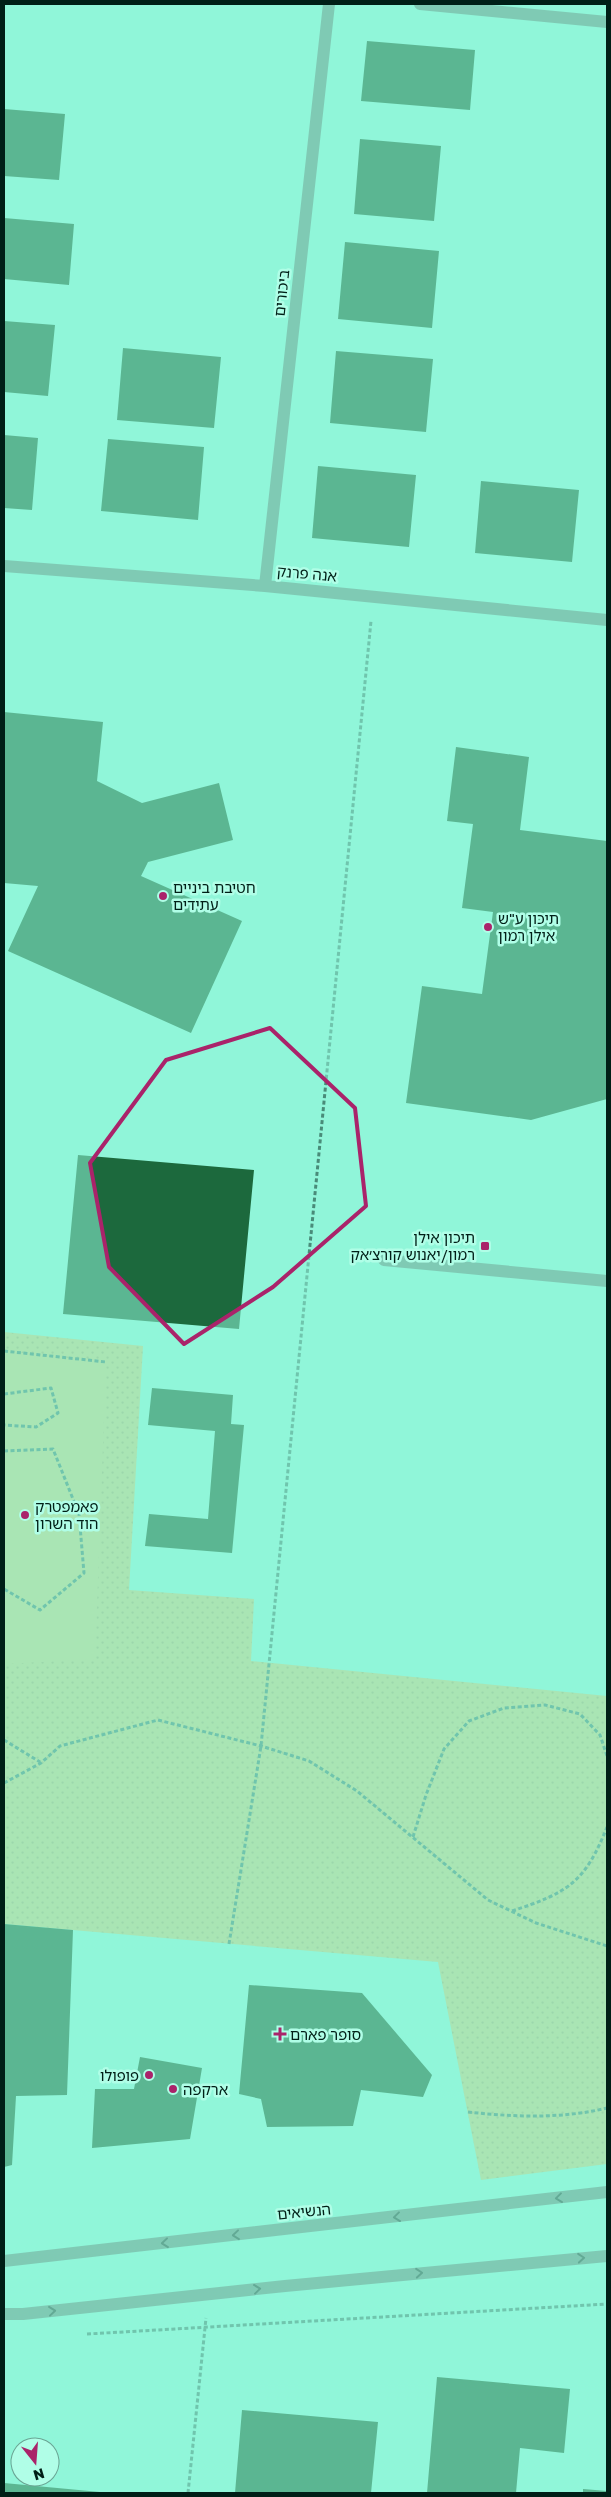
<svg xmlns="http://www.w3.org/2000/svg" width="611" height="2497" viewBox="0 0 611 2497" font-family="'Golos Text','Noto Sans Hebrew',sans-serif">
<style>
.green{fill:url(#green-dots)}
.pitch{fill:#c8d088}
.building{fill:#1c693d}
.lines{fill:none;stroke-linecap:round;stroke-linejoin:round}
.path{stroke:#498b79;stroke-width:3;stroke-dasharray:4 2.5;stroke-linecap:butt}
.service{stroke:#6c9588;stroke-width:12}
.minor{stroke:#6c9588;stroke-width:12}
.tertiary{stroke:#6c9588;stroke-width:12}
.oneway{stroke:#2b4e44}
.marked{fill:none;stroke:#aa236a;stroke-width:4;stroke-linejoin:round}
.poi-dot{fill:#aa236a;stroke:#b0fee7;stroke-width:2}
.labels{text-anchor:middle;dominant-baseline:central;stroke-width:5;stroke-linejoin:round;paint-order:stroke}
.street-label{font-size:15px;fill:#001f17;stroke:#b0fee7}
.poi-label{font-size:15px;fill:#001f17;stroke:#b0fee7;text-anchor:start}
</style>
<defs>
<pattern id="green-dots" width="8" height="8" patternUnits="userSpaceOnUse" patternTransform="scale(1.25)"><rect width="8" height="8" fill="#c8d088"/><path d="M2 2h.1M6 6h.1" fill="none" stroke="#aab275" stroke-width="1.8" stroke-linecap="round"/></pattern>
</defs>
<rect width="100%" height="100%" fill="#90f5d9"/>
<path class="green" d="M 4,1332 L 143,1346 L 129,1590 L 254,1599 L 251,1661 L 607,1696 L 607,2164 L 481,2180 L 438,1962 L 4,1924 Z"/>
<path class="pitch" d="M 4,1351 L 106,1362 L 95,1659 L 4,1664 Z"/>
<path class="building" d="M 367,41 L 475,50 L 470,110 L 361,101 Z
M 4,109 L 65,114 L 59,180 L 4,176 Z
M 360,139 L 441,146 L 434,221 L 354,214 Z
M 4,218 L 74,224 L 69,285 L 4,279 Z
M 345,242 L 439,251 L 432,328 L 338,319 Z
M 4,321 L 55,325 L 48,396 L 4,392 Z
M 123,348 L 221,357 L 214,428 L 117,420 Z
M 336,351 L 433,359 L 426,432 L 330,423 Z
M 4,435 L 38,438 L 32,510 L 4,508 Z
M 108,439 L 204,447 L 198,520 L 101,511 Z
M 318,466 L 416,475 L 409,547 L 312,538 Z
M 481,481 L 579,490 L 572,562 L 475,553 Z
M 4,712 L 103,722 L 97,781 L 142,803 L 219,783 L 233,840 L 148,862 L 141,876 L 242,921 L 191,1033 L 8,951 L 38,886 L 4,883 Z
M 456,747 L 529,757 L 520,830 L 607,841 L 607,1099 L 531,1120 L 406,1103 L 422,986 L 482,994 L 493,912 L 462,908 L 473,824 L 447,821 Z
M 78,1155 L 254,1170 L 239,1329 L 63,1314 Z
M 152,1388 L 233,1395 L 231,1424 L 244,1425 L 232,1553 L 145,1546 L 149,1514 L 208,1519 L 215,1431 L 148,1425 Z
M 4,1924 L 73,1930 L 67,2095 L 16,2096 L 12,2165 L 4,2167 Z
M 249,1985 L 362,1993 L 432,2075 L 423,2097 L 361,2090 L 353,2126 L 267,2127 L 261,2099 L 239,2094 Z
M 140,2057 L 202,2068 L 190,2139 L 92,2148 L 95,2089 L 134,2089 Z
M 437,2377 L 570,2389 L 564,2453 L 520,2448 L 516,2493 L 427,2493 Z
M 242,2410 L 378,2422 L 371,2493 L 235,2493 Z
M 4,2483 L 100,2492 L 100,2493 L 4,2493 Z
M 583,2489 L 607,2491 L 607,2493 L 583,2493 Z"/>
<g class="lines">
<path class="path" d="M 4,1351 L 106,1362
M 4,1394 L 51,1388 L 58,1413 L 36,1427 L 4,1425
M 4,1451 L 53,1449 L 79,1514 L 84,1573 L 40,1610 L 4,1589
M 4,1740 L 40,1762
M 4,1783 L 41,1763 L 60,1746 L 158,1720 L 261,1746 L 309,1761 L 357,1791 L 488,1900 L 536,1923 L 607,1946
M 413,1837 L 426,1795 L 444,1749 L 469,1721 L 504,1708 L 545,1705 L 580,1714 L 600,1735 L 607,1756
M 512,1911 C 567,1893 585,1883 607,1827
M 229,1944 L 261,1746 L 371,621
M 468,2112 C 514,2117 562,2119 607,2108
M 87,2334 L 607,2304
M 188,2493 L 206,2318"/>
<path class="service" d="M 384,1260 L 607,1281"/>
<path class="minor" d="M 420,4 L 607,22
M 4,566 L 265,586 L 607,620
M 265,586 L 329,4"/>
<path class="tertiary" d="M 4,2261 L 607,2192
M 4,2314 L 23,2314 L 285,2286 L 607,2256"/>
</g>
<defs><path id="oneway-chevron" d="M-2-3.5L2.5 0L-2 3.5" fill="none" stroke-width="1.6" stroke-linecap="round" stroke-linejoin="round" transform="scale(1.25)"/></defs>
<g class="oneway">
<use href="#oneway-chevron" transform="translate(559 2198) rotate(173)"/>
<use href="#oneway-chevron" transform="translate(397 2217) rotate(173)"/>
<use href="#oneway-chevron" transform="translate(236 2235) rotate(174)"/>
<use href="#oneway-chevron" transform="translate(165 2243) rotate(174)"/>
<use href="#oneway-chevron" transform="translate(581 2258) rotate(-5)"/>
<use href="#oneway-chevron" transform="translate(419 2273) rotate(-5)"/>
<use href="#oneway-chevron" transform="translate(257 2289) rotate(-7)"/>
<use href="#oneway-chevron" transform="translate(52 2311) rotate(-6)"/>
</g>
<path d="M0 0H611V2497H0ZM 270,1028 L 355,1108 L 366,1206 L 273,1287 L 184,1344 L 109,1267 L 90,1163 L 166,1060 Z" fill="#90f5d9" fill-opacity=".55" fill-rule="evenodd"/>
<path class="marked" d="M 270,1028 L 355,1108 L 366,1206 L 273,1287 L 184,1344 L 109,1267 L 90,1163 L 166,1060 Z"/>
<g class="poi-dot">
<circle cx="163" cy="896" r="5"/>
<circle cx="488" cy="927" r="5"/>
<rect x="480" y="1241" width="10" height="10" rx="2.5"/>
<circle cx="25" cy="1515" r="5"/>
<path d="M277.5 2026.5h5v5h5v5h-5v5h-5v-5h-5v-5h5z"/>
<circle cx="149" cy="2075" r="5"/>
<circle cx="173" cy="2089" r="5"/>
</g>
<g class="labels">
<g class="street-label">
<text transform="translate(281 293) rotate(-84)">ביכורים</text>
<text transform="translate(307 573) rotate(5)">אנה פרנק</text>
<text transform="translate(304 2211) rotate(-6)">הנשיאים</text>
</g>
<g class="poi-label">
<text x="173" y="887">חטיבת ביניים<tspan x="173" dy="17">עתידים</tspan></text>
<text x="498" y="918">תיכון ע"ש<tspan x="498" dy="17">אילן רמון</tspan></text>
<text x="475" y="1237" text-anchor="end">תיכון אילן<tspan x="475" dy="17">רמון/יאנוש קורצ׳אק</tspan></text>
<text x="35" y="1506">פאמפטרק<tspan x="35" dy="17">הוד השרון</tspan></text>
<text x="290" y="2034">סופר פארם</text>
<text x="139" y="2075" text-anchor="end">פופולו</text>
<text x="183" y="2089">ארקפה</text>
</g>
</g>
<rect width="611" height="2497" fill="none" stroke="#001f17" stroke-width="10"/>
<g transform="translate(35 2462) rotate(163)"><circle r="24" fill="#b0fee7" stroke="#6aa594"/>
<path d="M0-4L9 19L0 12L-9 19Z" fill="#aa236a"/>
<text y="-8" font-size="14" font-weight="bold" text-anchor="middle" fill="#001f17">N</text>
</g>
</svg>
